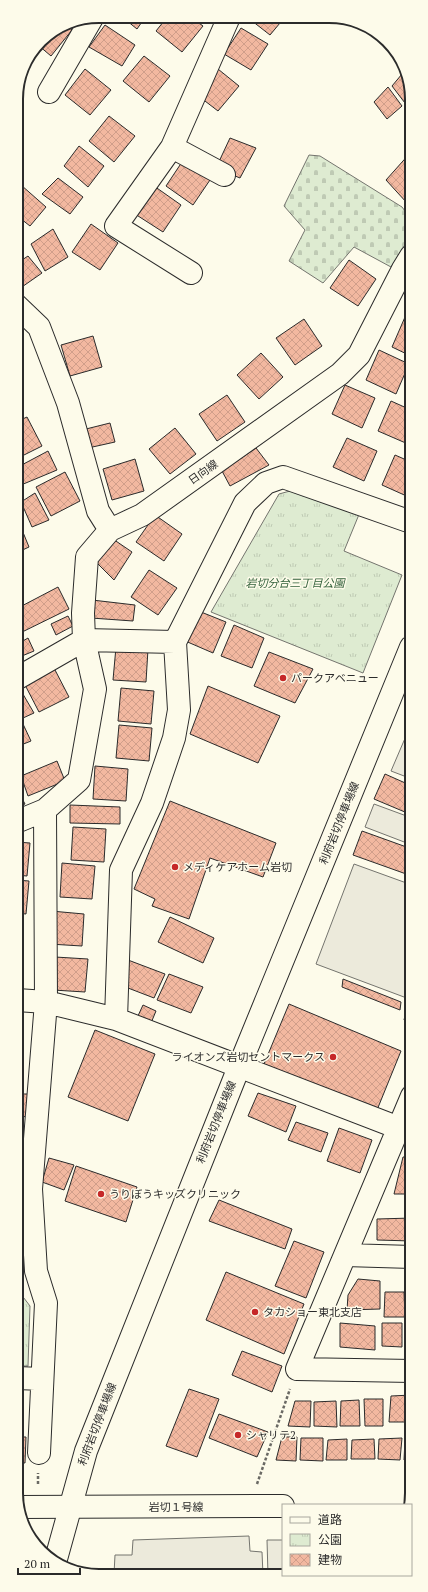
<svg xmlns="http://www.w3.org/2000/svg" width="428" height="1592" viewBox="0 0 428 1592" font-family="'PT Serif','Noto Sans JP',serif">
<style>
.cemetery{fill:url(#cemetery-stones);stroke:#74746e}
.park{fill:url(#park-tufts);stroke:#74746e}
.parking{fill:#eceadb;stroke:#74746e}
.building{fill:url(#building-cross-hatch);stroke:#2b2b2b}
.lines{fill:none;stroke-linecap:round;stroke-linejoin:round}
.minor-casing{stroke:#2b2b2b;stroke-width:24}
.major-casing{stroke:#2b2b2b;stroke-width:24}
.path{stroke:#6a6964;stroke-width:2.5;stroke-dasharray:3 2;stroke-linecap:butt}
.minor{stroke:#fdfbea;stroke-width:22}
.major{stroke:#fdfbea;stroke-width:22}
.poi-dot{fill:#c62828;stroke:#fdfbea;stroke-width:1.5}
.labels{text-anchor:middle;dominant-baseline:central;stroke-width:3;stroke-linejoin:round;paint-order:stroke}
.street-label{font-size:11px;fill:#2b2b2b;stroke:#fdfbea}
.park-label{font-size:11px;font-style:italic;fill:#34623c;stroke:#fdfbea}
.poi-label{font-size:11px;fill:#2b2b2b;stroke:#fdfbea;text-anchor:start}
.rim{fill:none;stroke:#2b2b2b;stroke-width:2}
</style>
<defs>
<pattern id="cemetery-stones" width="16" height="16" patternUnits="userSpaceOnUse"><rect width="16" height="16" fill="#deebd1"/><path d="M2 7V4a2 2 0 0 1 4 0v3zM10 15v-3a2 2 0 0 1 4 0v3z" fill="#bfcab4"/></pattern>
<pattern id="park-tufts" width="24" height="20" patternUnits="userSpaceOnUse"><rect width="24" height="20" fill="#deebd1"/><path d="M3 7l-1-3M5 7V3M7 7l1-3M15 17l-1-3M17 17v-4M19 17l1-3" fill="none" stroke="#bfcab4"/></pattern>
<pattern id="building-cross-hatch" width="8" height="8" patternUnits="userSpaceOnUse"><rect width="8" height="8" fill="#f2b8a0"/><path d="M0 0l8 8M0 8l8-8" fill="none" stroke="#d09e8a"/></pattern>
</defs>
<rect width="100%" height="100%" fill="#fdfbea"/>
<path class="cemetery" d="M 309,155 L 320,156 L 402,207 L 411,219 L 411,236 L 391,267 L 354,247 L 323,283 L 289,261 L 305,230 L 284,206 Z"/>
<path class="park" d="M 290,491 L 360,512 L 344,551 L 402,575 L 363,673 L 211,612 L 279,494 Z
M 17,1289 L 30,1306 L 28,1366 L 17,1366 Z"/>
<path class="parking" d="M 412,722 L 412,779 L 391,771 Z
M 374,804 L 412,818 L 412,845 L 365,827 Z
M 354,864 L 412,885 L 412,1000 L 316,964 Z
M 249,1536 L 250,1551 L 262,1552 L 263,1575 L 114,1574 L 115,1555 L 132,1555 L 133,1540 Z
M 267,1540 L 283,1540 L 283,1575 L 341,1575 L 268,1575 Z"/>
<path class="building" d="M 121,16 L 146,16 L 137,29 Z
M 168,16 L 191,17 L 203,26 L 182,52 L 156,31 Z
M 247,17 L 285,17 L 270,35 Z
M 65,24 L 72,30 L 51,56 L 38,45 L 41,40 Z
M 105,25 L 135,45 L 122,66 L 89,47 Z
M 241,28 L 268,44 L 251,70 L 224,54 Z
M 144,56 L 170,76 L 149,102 L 123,81 Z
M 213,65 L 239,86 L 218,111 L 192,91 Z
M 85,69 L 111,90 L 90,115 L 65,95 Z
M 402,74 L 411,88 L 411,103 L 408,107 L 392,86 Z
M 388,87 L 402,106 L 387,119 L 374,102 Z
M 109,116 L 135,136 L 114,162 L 89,141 Z
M 230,138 L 256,148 L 240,178 L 216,168 Z
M 79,146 L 104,166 L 88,187 L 64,166 Z
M 411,152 L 411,200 L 407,203 L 386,180 Z
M 184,159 L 212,177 L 193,205 L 166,186 Z
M 58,178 L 83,197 L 70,214 L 42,194 Z
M 21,185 L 46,207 L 30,226 L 16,215 L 16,191 Z
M 154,186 L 181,205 L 163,232 L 135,214 Z
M 91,224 L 118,243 L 100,270 L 72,252 Z
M 53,229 L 68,257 L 45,271 L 31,244 Z
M 28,256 L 42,273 L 19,289 L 16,285 L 16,264 Z
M 349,260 L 376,279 L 358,306 L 330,288 Z
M 405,317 L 411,320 L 411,356 L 392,347 Z
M 304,319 L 322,346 L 295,365 L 276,338 Z
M 93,336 L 102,367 L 70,376 L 61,345 Z
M 379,350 L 409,364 L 396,394 L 366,380 Z
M 261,353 L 283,377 L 259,399 L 237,375 Z
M 345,385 L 375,398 L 362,428 L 332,414 Z
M 227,395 L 245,422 L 217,441 L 199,414 Z
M 391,401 L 411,410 L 411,437 L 408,444 L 378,431 Z
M 27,417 L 42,446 L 16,459 L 16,422 Z
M 110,423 L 115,442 L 88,448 L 86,429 Z
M 175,428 L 196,454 L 170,474 L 149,449 Z
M 347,438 L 377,451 L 364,481 L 333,467 Z
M 256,448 L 269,465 L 230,486 L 222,471 Z
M 48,451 L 57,470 L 21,485 L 16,478 L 16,468 Z
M 395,455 L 411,462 L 411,498 L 382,485 Z
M 135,459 L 144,491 L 112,500 L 103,469 Z
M 65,472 L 80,501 L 51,516 L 36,487 Z
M 35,493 L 49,520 L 32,527 L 21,502 Z
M 155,515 L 182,534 L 164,561 L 136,542 Z
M 16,520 L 18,520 L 29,547 L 16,553 Z
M 110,537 L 132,552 L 114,580 L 97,563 Z
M 149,570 L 177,588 L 158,615 L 131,597 Z
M 58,587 L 69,609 L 16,635 L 16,609 Z
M 92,600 L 135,605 L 133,621 L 91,618 Z
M 196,610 L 226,622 L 213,653 L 183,640 Z
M 68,616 L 73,626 L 56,635 L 51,624 Z
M 234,625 L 264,638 L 252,668 L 221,656 Z
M 28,638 L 34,651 L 17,658 L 16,645 Z
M 116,647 L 148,649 L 146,682 L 113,680 Z
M 269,652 L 313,669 L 295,703 L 254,686 Z
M 54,668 L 69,697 L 39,712 L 24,683 Z
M 208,686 L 280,716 L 258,763 L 190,734 Z
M 121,688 L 154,691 L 151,724 L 118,721 Z
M 20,689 L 34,713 L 23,718 L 16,706 L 16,691 Z
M 23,724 L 31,741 L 16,747 L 16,727 Z
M 119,725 L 152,728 L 149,761 L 116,758 Z
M 57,761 L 65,781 L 28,796 L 21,776 Z
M 95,766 L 128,769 L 126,801 L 93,799 Z
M 385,774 L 412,786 L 412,815 L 374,799 Z
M 16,787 L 25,804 L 16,808 Z
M 170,801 L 276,843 L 263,877 L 210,858 L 189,919 L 152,906 L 155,899 L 134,889 Z
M 70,805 L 120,807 L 120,824 L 70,823 Z
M 73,827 L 106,829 L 104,862 L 71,860 Z
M 362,831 L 412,849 L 412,868 L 409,875 L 353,855 Z
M 16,842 L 30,843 L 27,876 L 16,875 Z
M 62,863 L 95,866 L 92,899 L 60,897 Z
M 16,880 L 29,881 L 26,914 L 17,913 Z
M 51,911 L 84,914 L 82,946 L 49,944 Z
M 170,917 L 214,938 L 203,963 L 158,942 Z
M 17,924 L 22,925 L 20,958 L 17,957 Z
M 55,957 L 88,959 L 85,992 L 53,990 Z
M 128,960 L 165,974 L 154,998 L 128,988 Z
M 169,974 L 203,987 L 191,1013 L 157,1000 Z
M 343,979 L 401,1002 L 400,1010 L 342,987 Z
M 408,1003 L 412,1004 L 412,1023 L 404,1020 Z
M 289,1004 L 401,1051 L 377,1110 L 264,1064 Z
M 143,1005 L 156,1011 L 151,1023 L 137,1018 Z
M 95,1030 L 155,1054 L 128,1121 L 68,1097 Z
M 17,1051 L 23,1051 L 22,1075 L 17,1074 Z
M 258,1093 L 296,1106 L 286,1132 L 248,1116 Z
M 17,1094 L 29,1094 L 29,1117 L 17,1116 Z
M 296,1122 L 328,1133 L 321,1152 L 288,1140 Z
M 339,1128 L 372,1140 L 360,1173 L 327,1161 Z
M 403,1157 L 412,1157 L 412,1194 L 394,1194 Z
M 49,1158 L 74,1165 L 64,1190 L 42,1182 Z
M 76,1166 L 137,1187 L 126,1222 L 65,1201 Z
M 219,1200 L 292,1229 L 285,1249 L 209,1221 Z
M 412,1218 L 412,1241 L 377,1240 L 377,1219 Z
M 294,1241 L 324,1252 L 306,1298 L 275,1286 Z
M 226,1272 L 304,1304 L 284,1354 L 206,1320 Z
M 358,1279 L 380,1281 L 380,1309 L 347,1310 L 348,1295 Z
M 385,1292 L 404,1292 L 405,1317 L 384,1317 Z
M 409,1293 L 412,1293 L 412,1317 L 409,1317 Z
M 340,1323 L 375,1326 L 375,1350 L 340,1347 Z
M 382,1323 L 402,1323 L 402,1347 L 382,1346 Z
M 408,1324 L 412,1324 L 412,1347 L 408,1347 Z
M 242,1351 L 282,1366 L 272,1392 L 232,1375 Z
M 189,1389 L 219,1399 L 197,1457 L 166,1446 Z
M 412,1395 L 412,1422 L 389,1422 L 391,1396 Z
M 364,1399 L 383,1399 L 383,1426 L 365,1426 Z
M 359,1400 L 360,1426 L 340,1426 L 341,1401 Z
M 295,1401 L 311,1401 L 310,1427 L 288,1426 Z
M 336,1401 L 337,1427 L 314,1426 L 314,1402 Z
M 219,1414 L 268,1432 L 257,1457 L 209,1438 Z
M 17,1437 L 26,1437 L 25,1463 L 17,1462 Z
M 282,1437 L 297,1437 L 296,1461 L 276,1460 Z
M 301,1438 L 323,1438 L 323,1461 L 300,1460 Z
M 402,1438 L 400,1460 L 378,1459 L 379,1439 Z
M 347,1439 L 347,1460 L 326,1460 L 328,1440 Z
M 374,1439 L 375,1459 L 351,1459 L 352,1440 Z
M 405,1439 L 412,1439 L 412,1460 L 404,1460 Z"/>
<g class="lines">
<defs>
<path id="minor" d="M 49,92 L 92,18
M 172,147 L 224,175
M 191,273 L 116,226 L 172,147 L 229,17
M 16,305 L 39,327 L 68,403 L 98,511 L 110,530
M 84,640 L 175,642 L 245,503 L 266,483 L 283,477 L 411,522
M 16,679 L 84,640
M 16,822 L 45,810
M 17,1000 L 46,1002 L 116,1019 L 412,1133
M 116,1019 L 121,870 L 152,803 L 174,738 L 179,710 L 175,642
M 412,1096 L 297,1369 L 412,1371
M 345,1255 L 412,1257
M 17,1378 L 42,1379
M 39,1453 L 46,1303 L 36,1271 L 31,1189 L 46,1002 L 45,810 L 79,780 L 95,689 L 84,640 L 83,613 L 87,557 L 110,530 L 142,515 L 340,374 L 359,355 L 403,269 L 411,256
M 18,1507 L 283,1506"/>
<path id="major" d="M 56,1559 L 86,1451 L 239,1067 L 411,647"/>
</defs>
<use href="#minor" class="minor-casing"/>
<use href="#major" class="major-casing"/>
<path class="path" d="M 38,1484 L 38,1473
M 257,1484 L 290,1389"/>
<use href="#minor" class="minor"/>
<use href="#major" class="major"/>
</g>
<g class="poi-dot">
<circle cx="283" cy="678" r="4"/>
<circle cx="175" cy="867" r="4"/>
<circle cx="333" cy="1057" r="4"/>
<circle cx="101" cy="1194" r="4"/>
<circle cx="255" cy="1312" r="4"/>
<circle cx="238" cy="1435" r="4"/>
</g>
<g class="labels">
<g class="street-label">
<text transform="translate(203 472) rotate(-35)">日向線</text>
<text transform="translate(339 823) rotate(-68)">利府岩切停車場線</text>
<text transform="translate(216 1122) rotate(-68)">利府岩切停車場線</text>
<text transform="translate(97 1424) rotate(-69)">利府岩切停車場線</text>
<text x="176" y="1507">岩切１号線</text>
</g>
<g class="park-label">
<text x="295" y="583">岩切分台三丁目公園</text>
</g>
<g class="poi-label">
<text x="291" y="678">パークアベニュー</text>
<text x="183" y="867">メディケアホーム岩切</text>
<text x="325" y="1057" text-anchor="end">ライオンズ岩切セントマークス</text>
<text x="109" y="1194">うりぼうキッズクリニック</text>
<text x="263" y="1312">タカショー東北支店</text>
<text x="246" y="1435">シャリテ2</text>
</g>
</g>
<path d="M0 0H428V1592H0ZM99 23H329A76 76 0 0 1 405 99V1493A76 76 0 0 1 329 1569H99A76 76 0 0 1 23 1493V99A76 76 0 0 1 99 23Z" fill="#fdfbea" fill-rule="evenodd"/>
<path class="rim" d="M99 23H329A76 76 0 0 1 405 99V1493A76 76 0 0 1 329 1569H99A76 76 0 0 1 23 1493V99A76 76 0 0 1 99 23Z"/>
<rect x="282" y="1504" width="130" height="72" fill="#fdfbea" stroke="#a9a89e"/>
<rect x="290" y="1517" width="20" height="6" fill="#fdfbea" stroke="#a9a89e"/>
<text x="318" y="1524" font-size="12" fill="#2b2b2b">道路</text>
<rect x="290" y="1534" width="20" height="12" fill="url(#park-tufts)" stroke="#a9a89e"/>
<text x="318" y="1544" font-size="12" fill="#2b2b2b">公園</text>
<rect x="290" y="1554" width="20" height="12" fill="url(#building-cross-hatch)" stroke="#a9a89e"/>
<text x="318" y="1564" font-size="12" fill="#2b2b2b">建物</text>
<path d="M18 1568v6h62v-6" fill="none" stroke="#2b2b2b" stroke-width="2"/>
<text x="24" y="1568" font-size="12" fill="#2b2b2b" stroke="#fdfbea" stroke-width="3" paint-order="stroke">20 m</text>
</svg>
